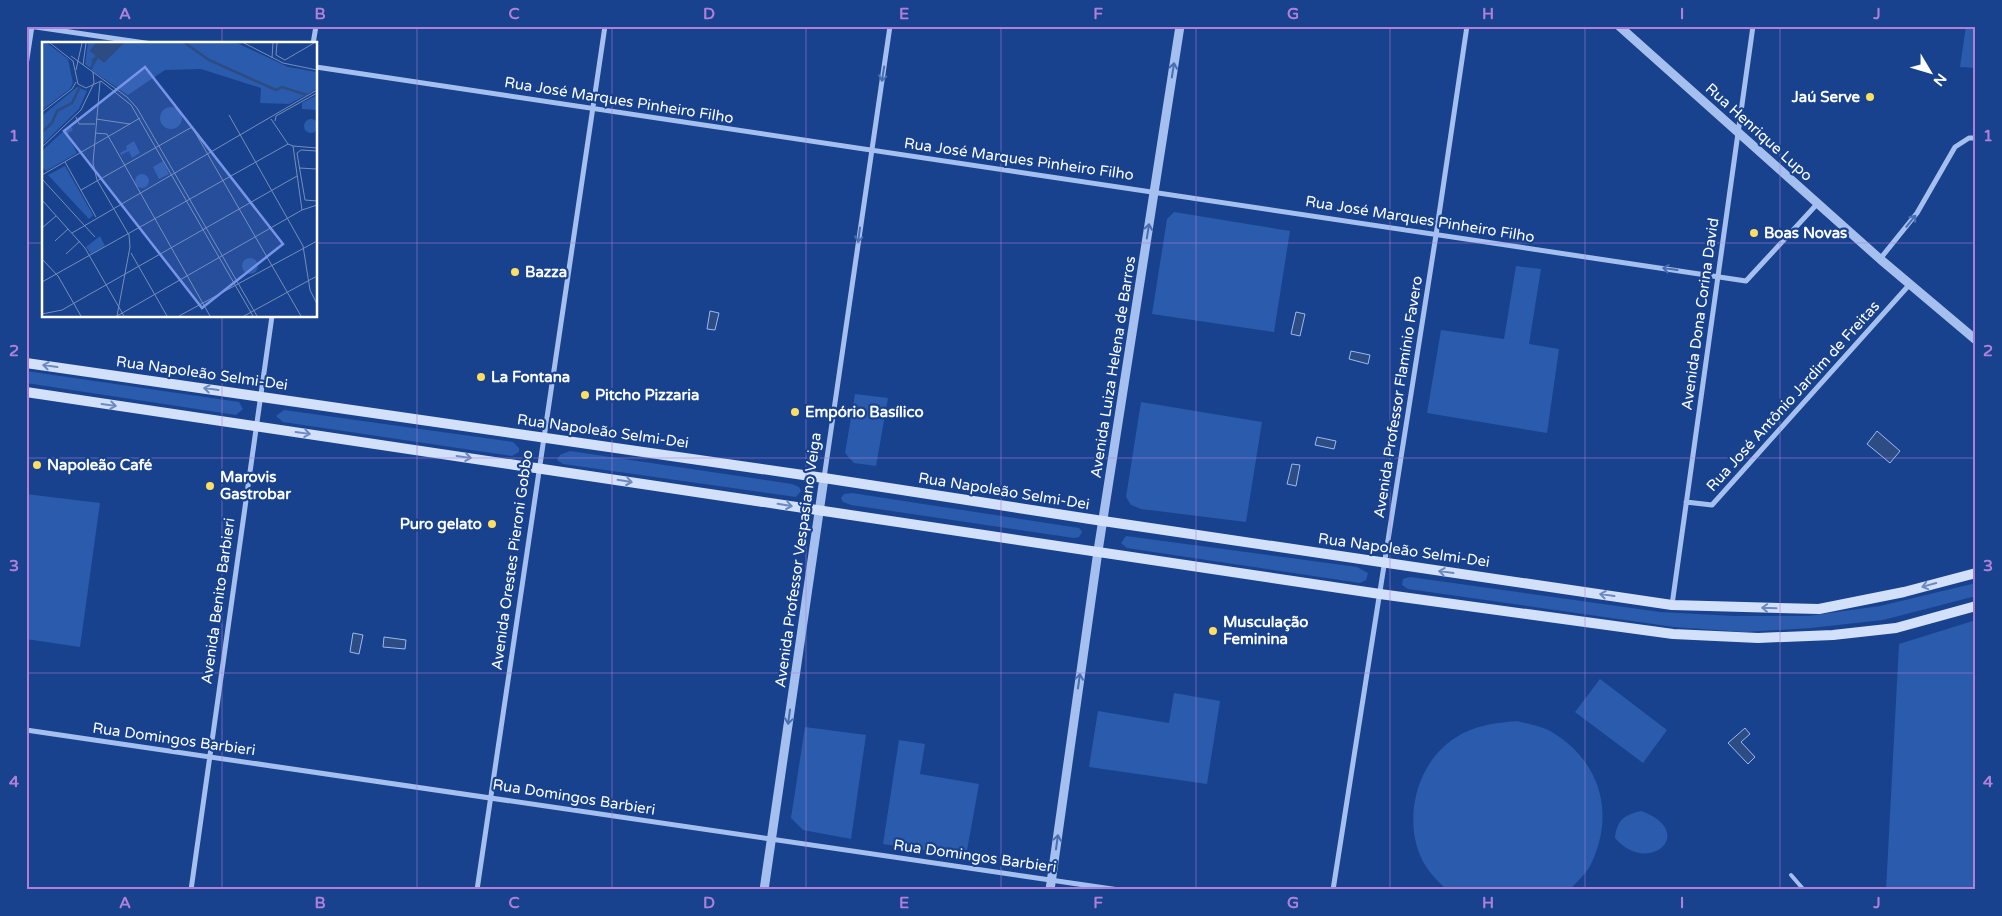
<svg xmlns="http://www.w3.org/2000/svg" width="2002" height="916" viewBox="0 0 2002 916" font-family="'Varela Round',sans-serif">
  <rect width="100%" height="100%" fill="#18428e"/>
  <!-- green -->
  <path fill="#2b5bac" d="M1966,26h10v42l-16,-1z
    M1174,212l116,19 -16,101 -122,-18 15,-95z
    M1516,266l25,3 -12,75 30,5 -12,84 -120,-20 14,-83 63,9z
    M26,371l213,31 4,7 -7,6 -210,-32z
    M855,394l33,4 -12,68 -22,-3 -9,-10z
    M1141,402l121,20 -16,100 -105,-13 -10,-4 -5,-8z
    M284,410l229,32 6,6v4l-7,4 -229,-34 -7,-6z
    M570,451l222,33 7,3 2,4 -5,6 -233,-33 -6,-4 3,-5z
    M852,493l227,35 3,4 -3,5 -5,1 -223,-33 -8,-3 -2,-4 3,-4z
    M26,494l74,9 -20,144 -54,-8z
    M1126,536l231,31 11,6 -2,7 -6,3 -233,-35 -6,-5z
    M1410,577l250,35 74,4h74l72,-10 96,-23v13l-93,24 -72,8 -67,4 -70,-5 -266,-38 -6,-4 1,-6z
    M1976,620v270h-90l13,-246z
    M1600,679l67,51 -24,33 -68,-51z
    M1174,693l46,8 -13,83 -118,-17 9,-56 71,12z
    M1517,721c10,3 24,5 33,10 51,29 66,84 40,135 -5,9 -14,16 -20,24h-123c-12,-11 -24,-24 -29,-40 -13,-39 1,-89 37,-112 19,-13 40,-15 62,-17z
    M805,727l61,8 -15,104 -48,-9 -12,-12z
    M899,740l26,4 -5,30 59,10 -13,72 -83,-12z
    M1641,811c58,21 7,66 -26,27 2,-18 9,-23 26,-27z"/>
  <!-- water -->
  <path fill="#2d4c84" stroke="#97baf1" d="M710,311l9,2 -4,17 -8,-1z
    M1296,312l9,2 -5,22 -9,-2z
    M1351,351l19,4 -2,9 -19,-5z
    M1877,431l23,20 -10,12 -23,-19z
    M1317,437l19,4 -2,8 -19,-4z
    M1292,464l8,1 -4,21 -9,-2z
    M353,633l10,2 -4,19 -9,-2z
    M384,637l22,3 -1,9 -22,-2z
    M1745,728l5,6 -9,8 14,15 -7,7 -20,-21z"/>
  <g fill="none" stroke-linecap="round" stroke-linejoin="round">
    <!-- service -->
    <path stroke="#a5c0ef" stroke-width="4" d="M1791,875l13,15"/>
    <!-- minor -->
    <path stroke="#a5c0ef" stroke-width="5" d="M29,26l123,18
      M313,44l3,-18
      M26,65l6,-39
      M316,67l1430,214 72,-78
      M1880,259l37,-46 38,-66 14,-9h7
      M824,478l66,-452
      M1686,502l26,3 198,-221
      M1672,605l81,-579
      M26,730l1093,160
      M191,890l81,-574
      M477,890l128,-864
      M1333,890l103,-655 31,-209"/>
    <!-- tertiary -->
    <path stroke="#a5c0ef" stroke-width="9" d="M1619,26l261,233 96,81
      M764,890l60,-412
      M1050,890l48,-339 82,-525"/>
    <!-- secondary -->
    <path stroke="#d2e0fa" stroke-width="10" d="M26,363l798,115 279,43 569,84 147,4 85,-17 72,-19
      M26,392l1354,202 293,40 85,4 75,-3 63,-7 80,-22"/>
  </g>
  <!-- one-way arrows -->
  <defs><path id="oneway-shaft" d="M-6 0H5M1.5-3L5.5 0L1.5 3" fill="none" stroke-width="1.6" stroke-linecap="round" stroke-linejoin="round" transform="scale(1.25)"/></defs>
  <g stroke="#496eb0">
    <use href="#oneway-shaft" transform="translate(1173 70) rotate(-81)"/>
    <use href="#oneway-shaft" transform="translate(883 74) rotate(99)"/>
    <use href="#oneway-shaft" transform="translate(1911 221) rotate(-51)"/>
    <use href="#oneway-shaft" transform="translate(1148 231) rotate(-81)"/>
    <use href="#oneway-shaft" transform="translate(859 235) rotate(98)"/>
    <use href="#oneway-shaft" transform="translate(1670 269) rotate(-172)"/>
    <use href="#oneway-shaft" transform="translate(1079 681) rotate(-82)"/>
    <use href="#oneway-shaft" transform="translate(789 717) rotate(98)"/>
    <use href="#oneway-shaft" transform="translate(1057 842) rotate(-82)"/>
  </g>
  <g stroke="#6c89bf">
    <use href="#oneway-shaft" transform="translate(50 366) rotate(-172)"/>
    <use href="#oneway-shaft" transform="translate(211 389) rotate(-172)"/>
    <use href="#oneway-shaft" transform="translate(109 405) rotate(8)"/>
    <use href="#oneway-shaft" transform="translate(303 433) rotate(8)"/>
    <use href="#oneway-shaft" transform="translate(464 457) rotate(8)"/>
    <use href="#oneway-shaft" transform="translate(625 481) rotate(9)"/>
    <use href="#oneway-shaft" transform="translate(785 505) rotate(9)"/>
    <use href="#oneway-shaft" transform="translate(1446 572) rotate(-172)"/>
    <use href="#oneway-shaft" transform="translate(1929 585) rotate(165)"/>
    <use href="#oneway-shaft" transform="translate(1607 595) rotate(-172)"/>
    <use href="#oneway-shaft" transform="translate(1769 608) rotate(-178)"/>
  </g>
  <!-- grid -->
  <path fill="none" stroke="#b080d9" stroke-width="1" stroke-opacity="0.55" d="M222,26v18M417,26v864M612,26v864M806,26v864M1001,26v864M1196,26v864M1390,26v864M1585,26v864M1780,26v864M26,243h18M316,243h1660M222,316v574M26,458h1950M26,673h1950"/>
  <!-- markers -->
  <g fill="#ffde62" stroke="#18428e" stroke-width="2">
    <circle cx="1870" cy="97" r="5"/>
    <circle cx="1754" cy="233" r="5"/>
    <circle cx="515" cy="272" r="5"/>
    <circle cx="481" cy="377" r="5"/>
    <circle cx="585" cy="395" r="5"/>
    <circle cx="795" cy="412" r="5"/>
    <circle cx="37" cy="465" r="5"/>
    <circle cx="210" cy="486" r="5"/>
    <circle cx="492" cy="524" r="5"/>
    <circle cx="1213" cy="631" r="5"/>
  </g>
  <g text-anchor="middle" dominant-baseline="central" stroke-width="4.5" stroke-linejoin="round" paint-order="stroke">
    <!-- poi labels -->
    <g font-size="15" font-weight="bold" fill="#fff" stroke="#18428e" text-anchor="start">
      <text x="1860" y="97" text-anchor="end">Jaú Serve</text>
      <text x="1764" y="233">Boas Novas</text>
      <text x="525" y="272">Bazza</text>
      <text x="491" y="377">La Fontana</text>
      <text x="595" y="395">Pitcho Pizzaria</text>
      <text x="805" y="412">Empório Basílico</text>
      <text x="47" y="465">Napoleão Café</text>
      <text x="220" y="477">Marovis<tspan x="220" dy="17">Gastrobar</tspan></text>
      <text x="482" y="524" text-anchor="end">Puro gelato</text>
      <text x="1223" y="622">Musculação<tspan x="1223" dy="17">Feminina</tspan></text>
    </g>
    <!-- street labels -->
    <g font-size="15" fill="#fff" stroke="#18428e">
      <text transform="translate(619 100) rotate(9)">Rua José Marques Pinheiro Filho</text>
      <text transform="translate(1759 132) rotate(42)">Rua Henrique Lupo</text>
      <text transform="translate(1019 159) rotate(8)">Rua José Marques Pinheiro Filho</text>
      <text transform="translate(1420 219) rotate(9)">Rua José Marques Pinheiro Filho</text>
      <text transform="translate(1700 314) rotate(-82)">Avenida Dona Corina David</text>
      <text transform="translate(1113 367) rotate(-81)">Avenida Luiza Helena de Barros</text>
      <text transform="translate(202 373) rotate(8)">Rua Napoleão Selmi-Dei</text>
      <text transform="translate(1793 396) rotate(-48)">Rua José Antônio Jardim de Freitas</text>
      <text transform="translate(1398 397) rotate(-81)">Avenida Professor Flamínio Favero</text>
      <text transform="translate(603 431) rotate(8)">Rua Napoleão Selmi-Dei</text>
      <text transform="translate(1004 491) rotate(9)">Rua Napoleão Selmi-Dei</text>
      <text transform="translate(1404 550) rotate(8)">Rua Napoleão Selmi-Dei</text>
      <text transform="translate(512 560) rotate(-82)">Avenida Orestes Pieroni Gobbo</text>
      <text transform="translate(798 560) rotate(-82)">Avenida Professor Vespasiano Veiga</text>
      <text transform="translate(218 601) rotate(-82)">Avenida Benito Barbieri</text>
      <text transform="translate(174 739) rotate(8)">Rua Domingos Barbieri</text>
      <text transform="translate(574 797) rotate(9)">Rua Domingos Barbieri</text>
      <text transform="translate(975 856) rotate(8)">Rua Domingos Barbieri</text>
    </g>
  </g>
  <!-- overview -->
  <g transform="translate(42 42)">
    <rect width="275" height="275" fill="#18428e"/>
    <path d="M0,1h5l21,16 5,24 -3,6 -28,21zM46,1h8l-6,8 7,5 -7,12 -5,-4zM82,1h113l51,24 29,5v17l-28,15 -29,-1 1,-15 -60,-19 -36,1 -37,25 -37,-25 7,-13 6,5zM35,45l10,4 -8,18 -37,36v-29zM275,53v15l-15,-1v-6zM118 76a11 11 0 1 1 22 0a11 11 0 1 1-22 0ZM262 84a7 7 0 1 1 14 0a7 7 0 1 1-14 0ZM28,83l3,5 -6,4 10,19 -31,18 -4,-4v-16zM92,99l6,12 -8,5 -3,-7 -8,4 -1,-2 7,-4 -1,-3zM121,119l6,13 -10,5 -6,-12zM23,124l28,49 -4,4 -41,-44zM93 139a7 7 0 1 1 14 0a7 7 0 1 1-14 0ZM58,194l5,10 -14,8 -5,-7zM200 224a8 8 0 1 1 16 0a8 8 0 1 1-16 0Z" fill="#2b5bac"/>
    <path d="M54,1h28l-20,20 -6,-5 -7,12 1,-11 4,-3 -6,-5z" fill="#2d4c84"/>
    <path fill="none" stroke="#2d4c84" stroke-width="2.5" d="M143,1l24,17 67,30 6,-3 25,8M0,90l10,-9 5,-12 15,-8 8,-16"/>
    <path fill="none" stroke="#748ebb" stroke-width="1" d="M8,1l23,18 5,23 8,4 15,-7 30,24 122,211M202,1l39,20 34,7M235,1l-1,12 9,5 29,-17M29,14l56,41 10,11 120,208M230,16l1,-15M41,23l3,-22M34,28l6,-27M58,40l-7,81 4,17 32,55 1,12 -13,69M0,70l30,-23 4,-7M187,73l74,131 7,44 7,14M34,75l3,7h16M54,77l34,5M229,77l17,25 5,2 9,64M233,79l1,-5 41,-23M53,91l12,1 103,182M251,104l24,2M0,105l39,-37 13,-27 -1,-11M275,109l-16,-1 -4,3 8,47 12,1M23,120l31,55M257,126l18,1M0,133l98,-57M0,137l53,58M39,148l111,-63 109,189M0,158l43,48 39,68M0,186l14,-12M30,191l245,-143M13,199l13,-12M89,211l36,63M24,212l14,-13M0,217l16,17 23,40M0,240l246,-138M0,272l20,-4 235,-134M75,274l185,-106 15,-5M137,274l138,-75M202,274l73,-40"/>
    <path fill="#7795e8" fill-opacity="0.15" stroke="#7795e8" stroke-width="2.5" d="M103,25l138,177 -81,64 -138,-177z"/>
    <rect width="275" height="275" fill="none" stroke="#fff" stroke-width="2.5"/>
  </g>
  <!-- border -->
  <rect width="2002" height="916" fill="none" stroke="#18428e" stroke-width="55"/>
  <!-- north arrow -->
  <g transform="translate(1930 72) rotate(128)" stroke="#18428e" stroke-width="4" paint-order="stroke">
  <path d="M0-4L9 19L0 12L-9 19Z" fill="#ffffff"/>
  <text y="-8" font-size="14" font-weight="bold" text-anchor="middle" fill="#ffffff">N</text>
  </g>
  <rect x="28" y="28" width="1946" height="860" fill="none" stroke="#b080d9" stroke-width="2"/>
  <g font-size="16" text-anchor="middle" font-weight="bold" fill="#b080d9">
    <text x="125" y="19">A</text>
    <text x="320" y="19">B</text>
    <text x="514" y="19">C</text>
    <text x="709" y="19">D</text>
    <text x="904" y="19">E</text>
    <text x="1098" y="19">F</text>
    <text x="1293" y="19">G</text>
    <text x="1488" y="19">H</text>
    <text x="1682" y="19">I</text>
    <text x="1877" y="19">J</text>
    <text x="14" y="141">1</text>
    <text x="1988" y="141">1</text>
    <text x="14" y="356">2</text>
    <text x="1988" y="356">2</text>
    <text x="14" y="571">3</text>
    <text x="1988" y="571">3</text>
    <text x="14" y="787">4</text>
    <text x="1988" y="787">4</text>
    <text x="125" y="908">A</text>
    <text x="320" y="908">B</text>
    <text x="514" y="908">C</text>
    <text x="709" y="908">D</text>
    <text x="904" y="908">E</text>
    <text x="1098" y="908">F</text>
    <text x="1293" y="908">G</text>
    <text x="1488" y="908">H</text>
    <text x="1682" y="908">I</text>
    <text x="1877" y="908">J</text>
  </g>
</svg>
